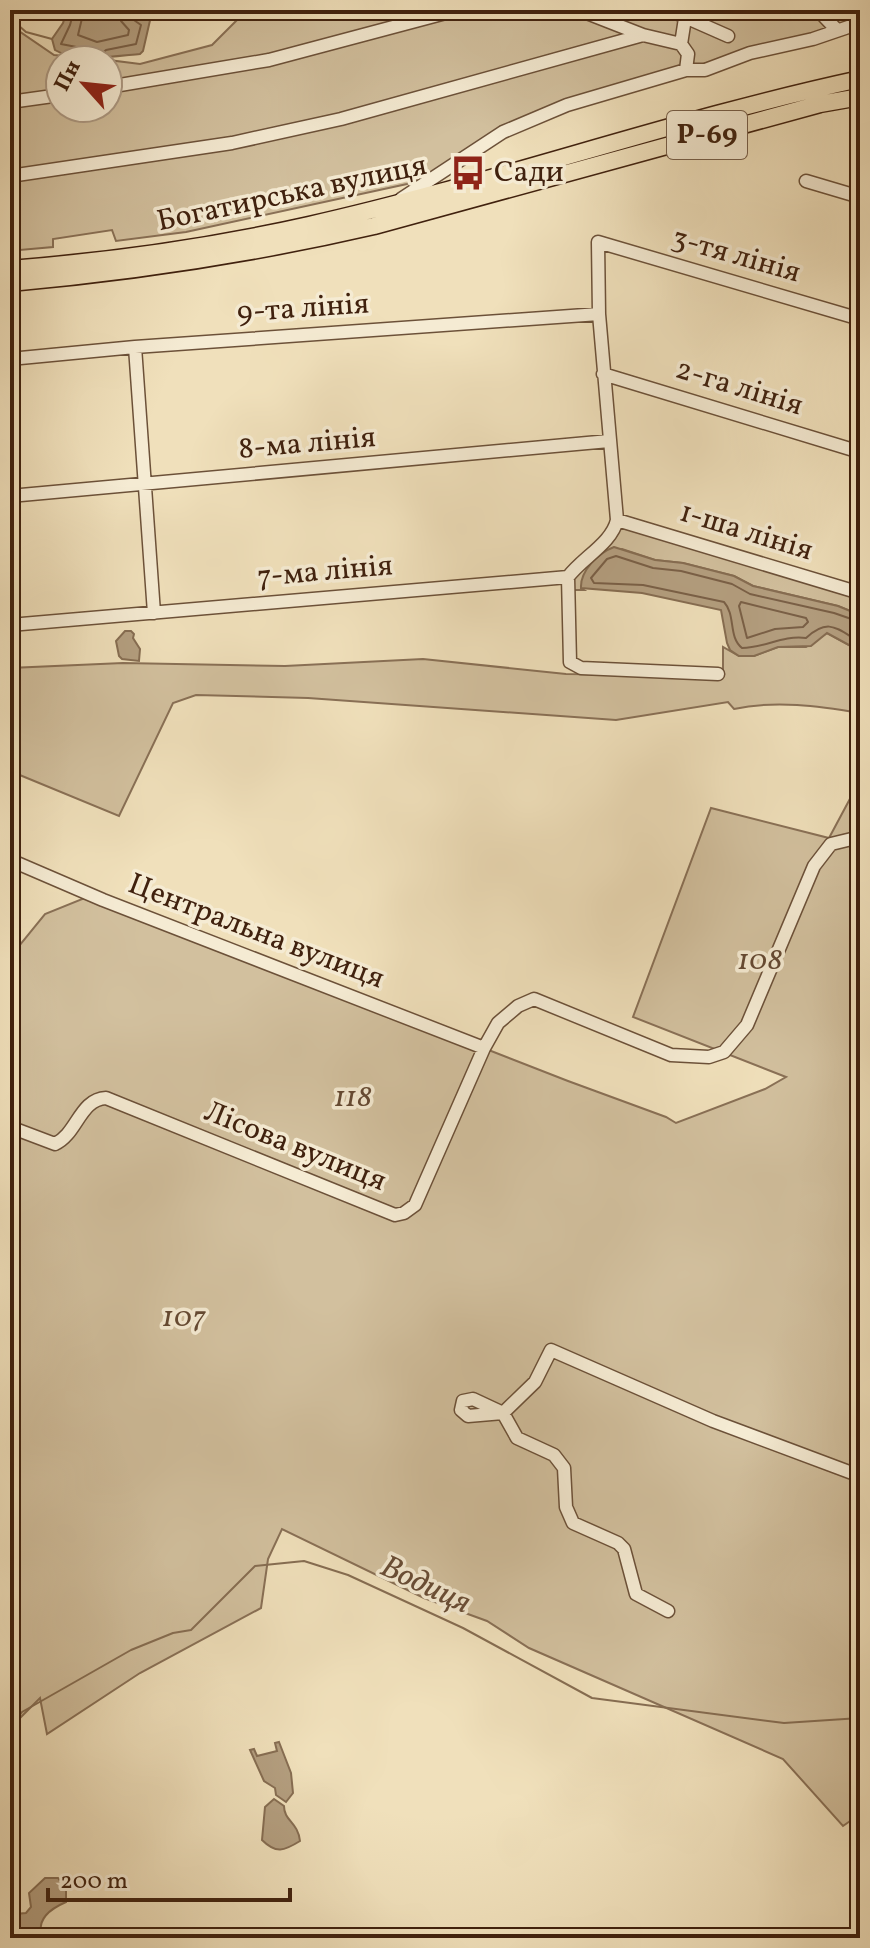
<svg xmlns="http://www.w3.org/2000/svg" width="870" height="1948" viewBox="0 0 870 1948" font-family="Vollkorn,serif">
  <rect width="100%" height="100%" fill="#f0e0bb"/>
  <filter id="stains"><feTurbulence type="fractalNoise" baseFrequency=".0025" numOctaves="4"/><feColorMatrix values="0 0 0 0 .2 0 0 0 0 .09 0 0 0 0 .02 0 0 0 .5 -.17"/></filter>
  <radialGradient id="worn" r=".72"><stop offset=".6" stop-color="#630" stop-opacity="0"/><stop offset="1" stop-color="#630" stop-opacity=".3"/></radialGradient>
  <!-- green -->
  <path fill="#d2c09e" stroke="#897056" stroke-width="2" d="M247,10h613v11l-304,83 -123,70 -26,10 -221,48 -70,9 -4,-11 -59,9v8l-33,3 -1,-5 -9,1v-221l44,30 50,5h-44v48h48v-48l32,4 72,-19z
    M629,526l231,70v19l-22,-9 -85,-20 -19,-10 -51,-13 -28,-3 -33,-11 -20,4 -15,16 -6,19 3,2h-13c2,-27 32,-45 51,-62z
    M827,633l33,18v62c-41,-7 -85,-13 -126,-4l-6,-7 -112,18 -308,-22 -112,-3 -23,8 -54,113 -109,-45v-103l113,-5 162,3 138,-7 143,15 157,2v-29l16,9h15l24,-9h28z
    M860,780v1034l-17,12 -60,-67 -254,-111 -42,-27 -63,-23 -142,-69 -14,30 -7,49 -121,65 -93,61 -7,-36 -30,30v-771l35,-43 47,-19 476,186 98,36 10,6 89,-34 21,-12 -153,-60 78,-209 118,30z"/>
  <!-- water -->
  <path fill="#b49f80" stroke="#866d52" stroke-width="2" d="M67,10h48l36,6 -8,35 -3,3c-23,2 -65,9 -85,-4l-3,-11 11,-16z
    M614,547l41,13 28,3 51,13 19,10 85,20 22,9v36l-33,-18 -16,13 -33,1 -24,9h-15l-9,-6 -3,-7 -6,-33 -79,-17 -61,-5c-1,-17 17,-35 33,-41z
    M125,631h6l3,3 -1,4 7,11 -1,12 -17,-2 -3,-3 -3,-15z
    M279,1742l12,31 2,20 -7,9 -10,-7 -1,-7 -11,-7 -14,-31 4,-1 3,7 20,-5 -2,-8z
    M274,1799l10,7c0,15 14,16 16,35 -16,10 -24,13 -38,-1l3,-33z
    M45,1878h13l8,11v13c-16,7 -30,17 -24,36h-32v-19l5,-5 11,-1 5,-6 -2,-14z"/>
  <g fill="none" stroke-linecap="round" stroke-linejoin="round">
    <!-- shore -->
    <path stroke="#7a6047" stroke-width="2" d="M74,10l-4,15 -9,19 26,5 10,9 9,-8 30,-6 5,-19 -10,-7 -2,-8
      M84,10l-6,25 19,7 31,-7 1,-5 -8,-9 -2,-11
      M741,602l65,16 2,4 -5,5 -28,2 -28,9 -8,-32z
      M860,622l-26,-9 -84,-19 -18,-10 -51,-13 -28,-3 -37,-12 -9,3 -16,19 3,5 49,2 81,17c12,13 4,35 18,46 23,0 40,-13 64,-10 23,-21 31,-9 54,4"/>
    <!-- stream -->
    <path stroke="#866d52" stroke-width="2" d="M10,18l16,14 26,7
      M10,1728l12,-16 109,-62 42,-17 18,-3 64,-64 49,-5 44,14 115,53 129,70 192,25 76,-5"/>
    <!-- minor casing -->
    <g stroke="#6c5139" stroke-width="15">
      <path id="minor" d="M579,10l64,25 38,9
        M669,10l59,26
        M818,10l18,19
        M686,12l-5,32 7,10 -2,16
        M108,87l161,-27 188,-50
        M10,102l50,-7
        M10,176l222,-33 109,-24 302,-84
        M806,181l54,16
        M401,199l102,-67 64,-27 119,-35h19l45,-17 63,-14 47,-16
        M135,347l19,266
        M10,359l125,-12 464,-33
        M603,374l257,78
        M10,496l599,-55
        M617,520l243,73
        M568,577l2,85 11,6 137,6
        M10,625l558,-48c14,-19 44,-34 49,-57l-18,-206 -1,-72 262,77
        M10,860l93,40 381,148
        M10,1127l45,17c22,-10 25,-45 51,-46l289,117 9,-2 11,-8 69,-157 14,-25 20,-17 16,-7 137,56 38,2 15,-5 23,-27 67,-159 17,-22 29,-7
        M668,1611l-32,-17 -12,-45 -6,-6 -45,-20 -7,-16 -2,-39 -10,-13 -37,-17 -14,-25 -35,3 -7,-6 2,-9 10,-2 30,14 32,-31 16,-32 162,71 147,55"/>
    </g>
    <!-- major casing -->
    <g stroke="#40210e" stroke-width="19">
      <path id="major" d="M10,269c101,-8 201,-22 299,-44 186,-42 365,-106 551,-146
        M10,283c123,-11 243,-29 364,-57l446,-122 40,-7"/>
    </g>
    <!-- minor -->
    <use href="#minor" stroke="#f5ebd3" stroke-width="12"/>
    <!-- major -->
    <use href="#major" stroke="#f0e0bb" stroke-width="16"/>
  </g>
  <!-- icons -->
  <defs>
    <g id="bus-bare" transform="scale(2.76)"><path d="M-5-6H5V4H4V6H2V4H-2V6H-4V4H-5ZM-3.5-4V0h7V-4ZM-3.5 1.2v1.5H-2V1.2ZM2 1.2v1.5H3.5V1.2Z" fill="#8f2418" stroke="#f5ebd3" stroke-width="2.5" paint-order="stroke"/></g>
  </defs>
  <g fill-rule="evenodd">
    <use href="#bus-bare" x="468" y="173"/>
  </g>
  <g text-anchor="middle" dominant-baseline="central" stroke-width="7" stroke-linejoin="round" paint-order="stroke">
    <!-- shield labels -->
    <rect fill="#f5ebd3" stroke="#765e49" stroke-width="2" x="667" y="111" width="80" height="48" rx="6"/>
    <g font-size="28" font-weight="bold" fill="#40210e">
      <text x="707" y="135">Р-69</text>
    </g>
    <!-- poi labels -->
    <g font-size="30" fill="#40210e" stroke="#f5ebd3" text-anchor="start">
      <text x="494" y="173">Сади</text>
    </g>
    <!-- street labels -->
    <g font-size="30" fill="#40210e" stroke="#f5ebd3">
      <text transform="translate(292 194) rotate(-12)">Богатирська вулиця</text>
      <text transform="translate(736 256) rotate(16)">3-тя лінія</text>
      <text transform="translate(303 309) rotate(-4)">9-та лінія</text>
      <text transform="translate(739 388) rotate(17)">2-га лінія</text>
      <text transform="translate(307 444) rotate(-5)">8-ма лінія</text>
      <text transform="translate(746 532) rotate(17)">1-ша лінія</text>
      <text transform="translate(325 572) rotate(-5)">7-ма лінія</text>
      <text transform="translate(256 932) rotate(21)">Центральна вулиця</text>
      <text transform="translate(295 1147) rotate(22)">Лісова вулиця</text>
    </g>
    <!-- park labels -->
    <g font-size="30" font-style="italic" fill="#644932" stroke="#f5ebd3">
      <text x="760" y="961">108</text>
      <text x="353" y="1098">118</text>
      <text x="184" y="1318">107</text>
    </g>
    <!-- water labels -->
    <g font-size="32" font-style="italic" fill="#694d36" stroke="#f5ebd3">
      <text transform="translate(425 1586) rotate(25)">Водиця</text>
    </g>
  </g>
  <!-- margin -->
  <rect width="870" height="1948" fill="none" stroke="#f0e0bb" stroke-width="40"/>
  <rect x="12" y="12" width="846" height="1924" fill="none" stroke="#40210e" stroke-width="4"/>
  <rect x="20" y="20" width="830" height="1908" fill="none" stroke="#40210e" stroke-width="2"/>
  <!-- north arrow -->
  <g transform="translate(84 84) rotate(297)"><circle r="38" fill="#f5ebd3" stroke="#ad9a84" stroke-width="2"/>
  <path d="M0-6L14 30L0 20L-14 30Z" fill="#8f2418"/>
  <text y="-12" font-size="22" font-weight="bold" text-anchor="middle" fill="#40210e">Пн</text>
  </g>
  <!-- scale -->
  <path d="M48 1888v12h242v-12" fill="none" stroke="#40210e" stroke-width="4"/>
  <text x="60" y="1888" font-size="24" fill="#40210e" stroke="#f5ebd3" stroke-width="6" paint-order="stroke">200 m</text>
  <rect width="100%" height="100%" filter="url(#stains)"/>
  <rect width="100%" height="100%" fill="url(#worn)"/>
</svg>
